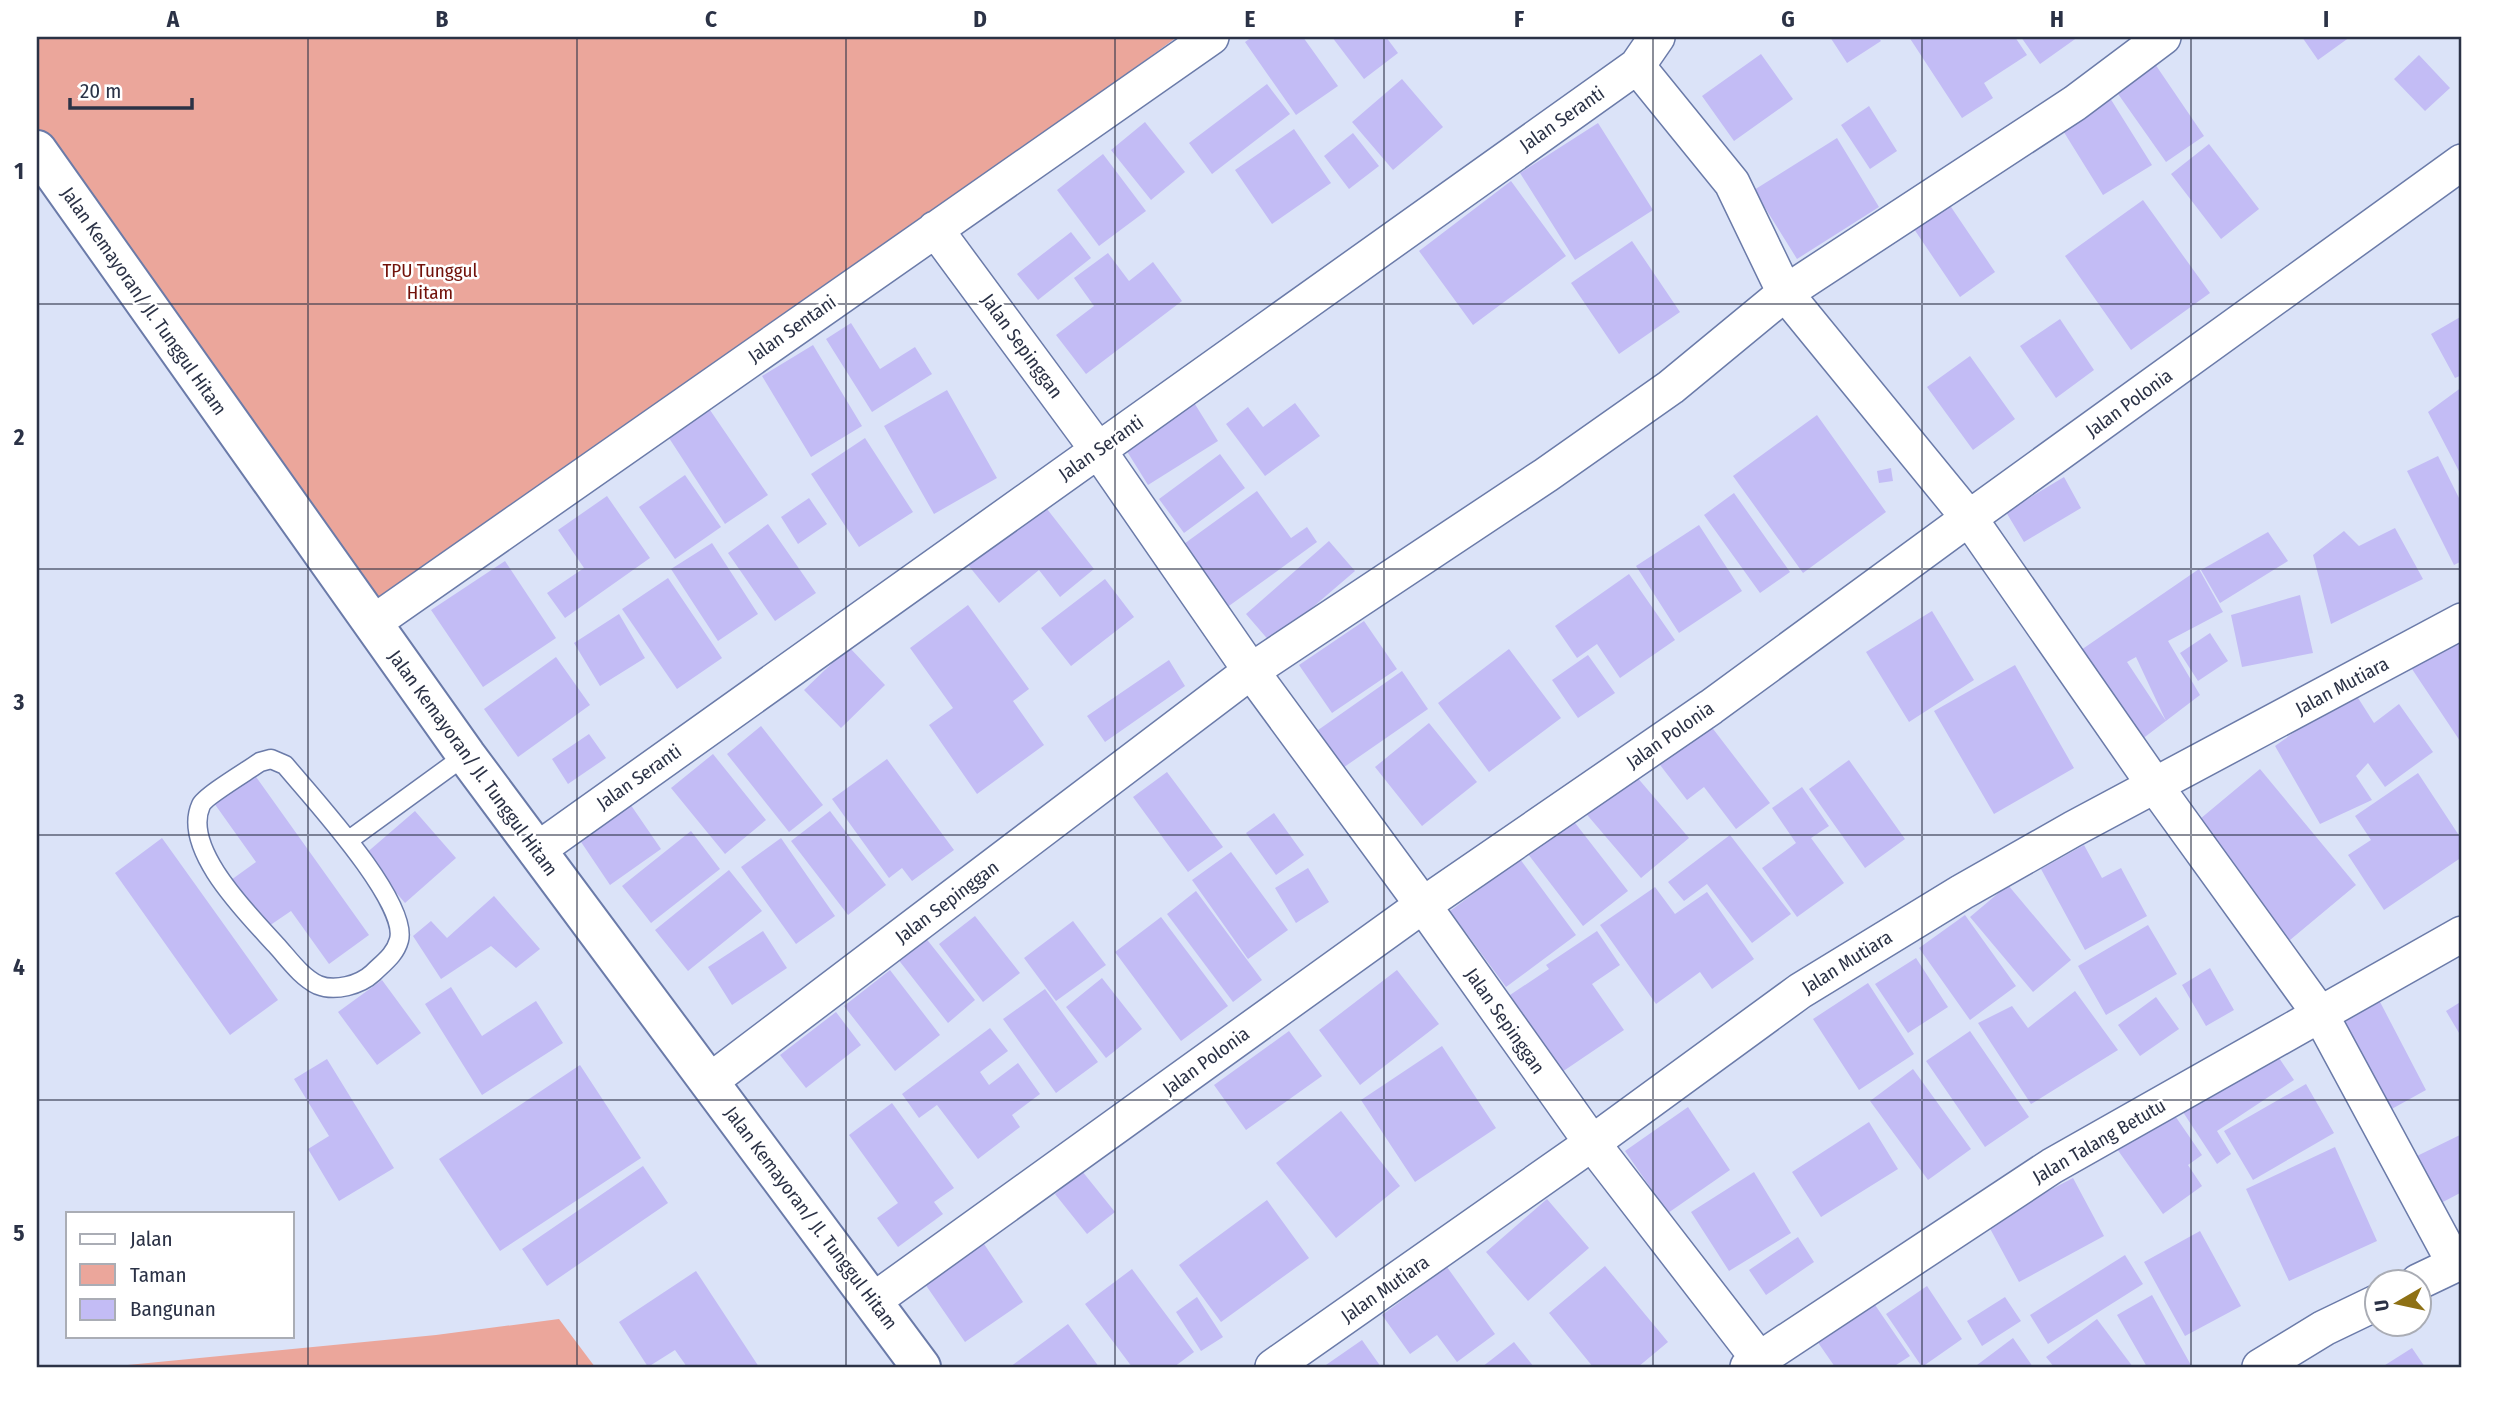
<svg xmlns="http://www.w3.org/2000/svg" width="2499" height="1404" viewBox="0 0 2499 1404" font-family="'Fira Sans Condensed',sans-serif">
  <rect width="100%" height="100%" fill="#dbe3f8"/>
  <!-- green -->
  <path fill="#eba69b" d="M37,37h1140l-800,584 -340,-465z
    M559,1319l36,48h-488l329,-32z"/>
  <!-- building -->
  <path fill="#c3bcf5" fill-rule="evenodd" d="M1252,37h51l35,49 -42,29 -51,-73z
    M1332,37h54l12,16 -34,26z
    M1830,37h48l3,4 -34,22z
    M1909,37h106l12,18 -43,28 9,15 -31,20z
    M2021,37h57l-38,27z
    M2302,37h48l-32,23z
    M1761,54l32,45 -59,42 -32,-45z
    M2419,55l31,33 -25,23 -31,-32z
    M2155,64l49,72 -38,26 -50,-71z
    M1402,79l41,48 -50,43 -41,-48z
    M1267,84l23,30 -78,60 -23,-31z
    M2110,98l42,67 -49,30 -41,-66z
    M1869,106l28,45 -27,18 -29,-44z
    M1145,122l40,50 -34,28 -40,-50z
    M1598,123l55,87 -78,50 -55,-87z
    M1294,129l37,54 -59,41 -37,-54z
    M1353,133l26,33 -30,23 -25,-33z
    M1837,138l42,69 -82,52 -43,-69z
    M2209,144l50,65 -38,30 -50,-65z
    M1103,154l43,57 -47,35 -42,-56z
    M1511,181l55,75 -93,69 -54,-74z
    M2143,200l67,93 -79,57 -66,-94z
    M1949,204l46,68 -35,25 -46,-68z
    M1071,232l20,26 -53,42 -21,-26z
    M1632,241l48,71 -61,42 -48,-71z
    M1108,253l21,28 24,-19 29,39 -96,73 -30,-39 38,-29 -20,-28z
    M2462,316v59l-7,3 -24,-44z
    M2060,319l34,51 -38,28 -36,-52z
    M851,323l29,46 35,-22 17,27 -60,38 -46,-73z
    M813,345l49,81 -51,31 -49,-81z
    M1970,356l45,63 -42,31 -46,-63z
    M2462,387v90l-34,-65z
    M947,390l50,88 -63,36 -50,-88z
    M1193,401l25,40 -70,44 -25,-40z
    M1295,403l25,33 -55,40 -39,-52 22,-17 15,20z
    M710,410l58,85 -43,29 -56,-86z
    M1817,415l69,97 -83,61 -70,-97z
    M865,438l48,74 -54,35 -48,-73z
    M1220,454l25,34 -61,45 -25,-34z
    M2438,456l24,48v57l-8,4 -47,-94z
    M1891,468l2,13 -14,2 -2,-12z
    M685,475l36,52 -46,32 -36,-52z
    M2064,477l17,31 -57,34 -18,-30z
    M1257,491l34,47 16,-11 10,15 -95,69 -45,-62z
    M1734,493l56,79 -30,21 -56,-78z
    M607,496l43,62 -85,60 -18,-25 37,-25 -26,-38z
    M809,498l18,26 -29,20 -17,-27z
    M1040,500l54,69 -34,28 -21,-27 -40,33 -35,-43z
    M768,524l48,69 -41,28 -47,-68z
    M1699,525l43,66 -63,42 -43,-67z
    M2395,528l28,51 -92,45 -18,-69 31,-24 15,15z
    M2268,532l20,29 -68,42 -19,-33z
    M1329,541l26,30 -84,72 -25,-29z
    M712,543l46,71 -40,27 -47,-72z
    M505,561l51,77 -73,49 -52,-77z
    M2199,569l24,43 -55,29 32,54 -67,51 -52,-96zM2136,657l30,64 -39,-59z
    M1629,574l46,66 -55,38 -23,-34 -20,14 -22,-32z
    M668,578l54,80 -45,31 -55,-80z
    M1105,579l29,38 -63,49 -30,-38z
    M2300,595l13,58 -71,14 -11,-52z
    M968,605l61,84 -16,12 31,44 -67,49 -48,-69 24,-17 -43,-60z
    M1932,611l42,69 -65,42 -43,-70z
    M619,614l26,44 -45,28 -26,-43z
    M1364,621l33,48 -65,44 -33,-48z
    M2210,633l18,28 -30,20 -18,-28z
    M2462,636v108l-54,-81z
    M849,647l36,38 -44,43 -37,-38z
    M1509,649l52,69 -72,54 -51,-69z
    M1588,655l27,38 -37,25 -26,-38z
    M556,657l34,48 -72,52 -34,-48z
    M1169,660l16,26 -80,56 -18,-26z
    M2015,665l59,103 -80,46 -60,-103z
    M1402,671l26,38 -91,63 -26,-37z
    M2353,690l21,33 25,-19 34,48 -48,35 -17,-24 -12,13 16,24 -52,24 -45,-78z
    M1707,721l63,82 -34,26 -32,-42 -17,13 -30,-39z
    M1429,723l48,59 -55,44 -47,-59z
    M761,726l62,79 -34,27 -62,-78z
    M589,734l17,24 -38,26 -16,-25z
    M713,754l53,66 -41,34 -54,-66z
    M887,759l67,91 -42,31 -10,-13 -13,10 -57,-79z
    M1849,760l56,79 -40,29 -56,-79z
    M1630,769l59,69 -48,40 -58,-68z
    M2260,769l96,116 -66,55 -96,-116z
    M1167,772l56,75 -35,25 -55,-75z
    M2418,773l44,67v17l-78,53 -36,-55 23,-15 -16,-24z
    M254,774l115,161 -40,29 -38,-53 -25,17 -35,-48 25,-18 -42,-59z
    M1802,787l27,39 -18,12 33,45 -47,34 -35,-49 34,-25 -24,-35z
    M626,798l35,51 -51,36 -35,-52z
    M415,811l41,47 -51,45 -41,-48z
    M830,811l56,74 -38,30 -57,-74z
    M1274,813l30,42 -28,20 -30,-42z
    M1572,819l56,72 -45,35 -55,-72z
    M691,831l29,38 -69,54 -29,-37z
    M1730,835l61,79 -39,29 -45,-59 -23,17 -16,-19z
    M162,838l116,162 -48,35 -115,-162z
    M781,838l54,78 -39,28 -55,-77z
    M2084,845l18,33 19,-10 26,48 -62,34 -44,-81z
    M1231,852l57,78 -40,29 -56,-79z
    M1520,859l56,76 -70,52 -56,-76z
    M1308,868l21,34 -33,21 -21,-35z
    M729,870l33,41 -74,60 -33,-41z
    M2008,885l63,75 -38,32 -63,-75z
    M1655,887l20,27 32,-22 47,67 -42,30 -12,-17 -44,32 -56,-79z
    M1196,891l66,89 -29,22 -66,-88z
    M494,896l46,53 -24,19 -25,-22 -50,33 -28,-43 18,-15 16,17z
    M1965,915l51,71 -46,34 -51,-72z
    M975,916l45,57 -37,29 -44,-58z
    M1161,917l67,89 -47,35 -66,-89z
    M1073,921l33,44 -50,36 -32,-43z
    M2148,925l29,49 -71,41 -28,-49z
    M917,927l58,73 -27,23 -58,-74z
    M763,931l24,37 -55,37 -24,-38z
    M1597,931l23,34 -28,19 32,46 -62,42 -52,-77 39,-26 -3,-4z
    M1916,958l32,49 -40,26 -33,-49z
    M2210,968l24,42 -28,16 -24,-41z
    M890,970l50,65 -45,36 -51,-65z
    M1397,970l42,54 -79,61 -41,-55z
    M1102,978l40,51 -36,29 -40,-51z
    M382,980l39,53 -44,32 -39,-53z
    M1868,983l46,71 -55,36 -46,-71z
    M451,987l31,49 54,-35 27,42 -81,52 -57,-91z
    M1045,989l53,73 -42,31 -53,-74z
    M2075,991l43,59 -87,54 -53,-81 34,-17 16,22z
    M2156,997l23,32 -39,27 -22,-31z
    M2379,1000l47,90 -47,26 -47,-90z
    M2462,1001v37l-16,-27z
    M836,1012l25,33 -55,43 -26,-33z
    M990,1028l18,23 -28,21 9,13 29,-22 22,31 -28,21 8,12 -42,32 -41,-54 -18,13 -17,-24z
    M1289,1031l33,45 -76,54 -32,-45z
    M1970,1031l59,86 -44,30 -59,-86z
    M1442,1046l54,82 -81,54 -54,-82z
    M2273,1049l21,31 -77,51 14,23 -14,10 -36,-55z
    M327,1059l67,109 -55,33 -31,-52 21,-13 -35,-57z
    M580,1065l61,93 -141,93 -61,-92z
    M1913,1069l58,80 -43,31 -58,-79z
    M2306,1084l28,49 -81,47 -29,-49z
    M892,1103l62,85 -20,14 9,12 -45,33 -21,-29 21,-15 -49,-68z
    M1688,1107l42,63 -62,43 -43,-62z
    M2171,1110l31,45 -14,10 14,21 -39,28 -46,-65z
    M1341,1111l59,75 -64,52 -60,-75z
    M1869,1122l29,47 -77,48 -29,-45z
    M2462,1134v58l-21,11 -24,-47z
    M2335,1147l42,94 -88,40 -43,-92z
    M643,1166l25,37 -121,83 -25,-37z
    M1082,1171l33,41 -28,22 -32,-40z
    M1754,1172l37,61 -62,38 -38,-59z
    M2073,1178l31,58 -85,46 -32,-59z
    M1547,1199l42,49 -61,53 -42,-49z
    M1267,1200l42,58 -88,64 -42,-57z
    M2200,1231l41,75 -56,30 -41,-74z
    M1798,1237l16,25 -48,33 -17,-25z
    M982,1241l41,61 -58,40 -42,-61z
    M2125,1255l18,29 -95,60 -18,-29z
    M1605,1266l63,76 -30,25h-45l-44,-54z
    M1447,1267l48,67 -38,28 -20,-27 -27,19 -28,-39z
    M1132,1269l62,83 -20,15h-42l-47,-63z
    M696,1271l63,96h-72l-12,-17 -27,17 -29,-45z
    M1927,1286l35,53 -40,28 -36,-53z
    M2152,1295l40,72h-45l-30,-52z
    M1197,1297l26,40 -22,14 -25,-39z
    M2005,1297l16,24 -39,25 -15,-25z
    M1873,1302l37,54 -17,11h-58l-18,-26z
    M2097,1319l36,48h-79l-8,-10z
    M1068,1324l31,43h-89z
    M2013,1338l20,29h-55l-1,-2z
    M1362,1340l19,27h-58z
    M1514,1342l20,25h-52z
    M2412,1348l13,19h-43z"/>
  <g fill="none" stroke-linecap="round" stroke-linejoin="round">
    <!-- service casing -->
    <g stroke="#6b7ba9" stroke-width="21">
      <path id="service" d="M271,759l14,6c25,30 124,137 114,175 -4,15 -16,23 -26,33 -13,12 -38,19 -55,12 -17,-8 -30,-27 -42,-40 -27,-30 -95,-96 -75,-140 4,-9 48,-35 59,-43z
        M349,840l117,-85"/>
    </g>
    <!-- minor casing -->
    <g stroke="#6b7ba9" stroke-width="38">
      <path id="minor" d="M1637,66l95,117 53,110 184,225 187,269 164,227 135,250
        M935,229l163,221 153,221 172,234 169,238 173,224
        M373,623l838,-586
        M536,851l1101,-785 20,-29
        M709,1082l542,-411 295,-196 125,-88 114,-94 290,-190 88,-66
        M2418,1282l44,-21
        M873,1301l550,-396 288,-198 258,-189 493,-356
        M1273,1367l319,-224 208,-152 162,-99 111,-63 389,-208
        M1748,1367l304,-201 410,-232
        M2260,1367l64,-39 52,-25"/>
    </g>
    <!-- tertiary casing -->
    <g stroke="#6b7ba9" stroke-width="42">
      <path id="tertiary" d="M37,150l429,605 455,612"/>
    </g>
    <!-- service -->
    <use href="#service" stroke="#fff" stroke-width="18"/>
    <!-- minor -->
    <use href="#minor" stroke="#fff" stroke-width="35"/>
    <!-- tertiary -->
    <use href="#tertiary" stroke="#fff" stroke-width="38"/>
  </g>
  <!-- grid -->
  <path fill="none" stroke="#2b3246" stroke-width="2" stroke-opacity="0.55" d="M308,37v1330M577,37v1330M846,37v1330M1115,37v1330M1384,37v1330M1653,37v1330M1922,37v1330M2191,37v1330M37,304h2425M37,569h2425M37,835h2425M37,1100h2425"/>
  <g text-anchor="middle" dominant-baseline="central" stroke-width="5" stroke-linejoin="round" paint-order="stroke">
    <!-- street labels -->
    <g font-size="19" fill="#2b3246" stroke="#fff">
      <text transform="translate(1562 119) rotate(-35)">Jalan Seranti</text>
      <text transform="translate(144 301) rotate(55)">Jalan Kemayoran/ Jl. Tunggul Hitam</text>
      <text transform="translate(792 329) rotate(-35)">Jalan Sentani</text>
      <text transform="translate(1022 346) rotate(54)">Jalan Sepinggan</text>
      <text transform="translate(2129 403) rotate(-36)">Jalan Polonia</text>
      <text transform="translate(1101 448) rotate(-35)">Jalan Seranti</text>
      <text transform="translate(2342 686) rotate(-28)">Jalan Mutiara</text>
      <text transform="translate(1670 735) rotate(-35)">Jalan Polonia</text>
      <text transform="translate(473 763) rotate(54)">Jalan Kemayoran/ Jl. Tunggul Hitam</text>
      <text transform="translate(639 777) rotate(-35)">Jalan Seranti</text>
      <text transform="translate(947 902) rotate(-37)">Jalan Sepinggan</text>
      <text transform="translate(1847 962) rotate(-32)">Jalan Mutiara</text>
      <text transform="translate(1505 1021) rotate(55)">Jalan Sepinggan</text>
      <text transform="translate(1206 1061) rotate(-36)">Jalan Polonia</text>
      <text transform="translate(2099 1141) rotate(-30)">Jalan Talang Betutu</text>
      <text transform="translate(811 1218) rotate(53)">Jalan Kemayoran/ Jl. Tunggul Hitam</text>
      <text transform="translate(1385 1289) rotate(-35)">Jalan Mutiara</text>
    </g>
    <!-- park labels -->
    <g font-size="19" fill="#71120a" stroke="#fff">
      <text x="430" y="270">TPU Tunggul<tspan x="430" dy="22">Hitam</tspan></text>
    </g>
  </g>
  <!-- border -->
  <rect width="2499" height="1404" fill="none" stroke="#ffffff" stroke-width="77"/>
  <!-- legend -->
  <rect x="66" y="1212" width="228" height="126" fill="#ffffff" stroke="#aaadb5" stroke-width="2"/>
  <rect x="80" y="1234" width="35" height="10" fill="#ffffff" stroke="#aaadb5" stroke-width="2"/>
  <text x="130" y="1246" font-size="21" fill="#2b3246">Jalan</text>
  <rect x="80" y="1264" width="35" height="21" fill="#eba69b" stroke="#aaadb5" stroke-width="2"/>
  <text x="130" y="1282" font-size="21" fill="#2b3246">Taman</text>
  <rect x="80" y="1299" width="35" height="21" fill="#c3bcf5" stroke="#aaadb5" stroke-width="2"/>
  <text x="130" y="1316" font-size="21" fill="#2b3246">Bangunan</text>
  <!-- north arrow -->
  <g transform="translate(2398 1303) rotate(261)"><circle r="33" fill="#ffffff" stroke="#aaadb5" stroke-width="2"/>
  <path d="M0-5L12 26L0 18L-12 26Z" fill="#8e7115"/>
  <text y="-10" font-size="19" font-weight="bold" text-anchor="middle" fill="#2b3246">U</text>
  </g>
  <!-- scale -->
  <path d="M70 98v10h122v-10" fill="none" stroke="#2b3246" stroke-width="3.5"/>
  <text x="80" y="98" font-size="21" fill="#2b3246" stroke="#ffffff" stroke-width="5" paint-order="stroke">20 m</text>
  <rect x="38" y="38" width="2422" height="1328" fill="none" stroke="#2b3246" stroke-width="2.5"/>
  <g font-size="23" text-anchor="middle" font-weight="bold" fill="#2b3246">
    <text x="173" y="27">A</text>
    <text x="442" y="27">B</text>
    <text x="711" y="27">C</text>
    <text x="980" y="27">D</text>
    <text x="1250" y="27">E</text>
    <text x="1519" y="27">F</text>
    <text x="1788" y="27">G</text>
    <text x="2057" y="27">H</text>
    <text x="2326" y="27">I</text>
    <text x="19" y="179">1</text>
    <text x="19" y="445">2</text>
    <text x="19" y="710">3</text>
    <text x="19" y="975">4</text>
    <text x="19" y="1241">5</text>
  </g>
</svg>
